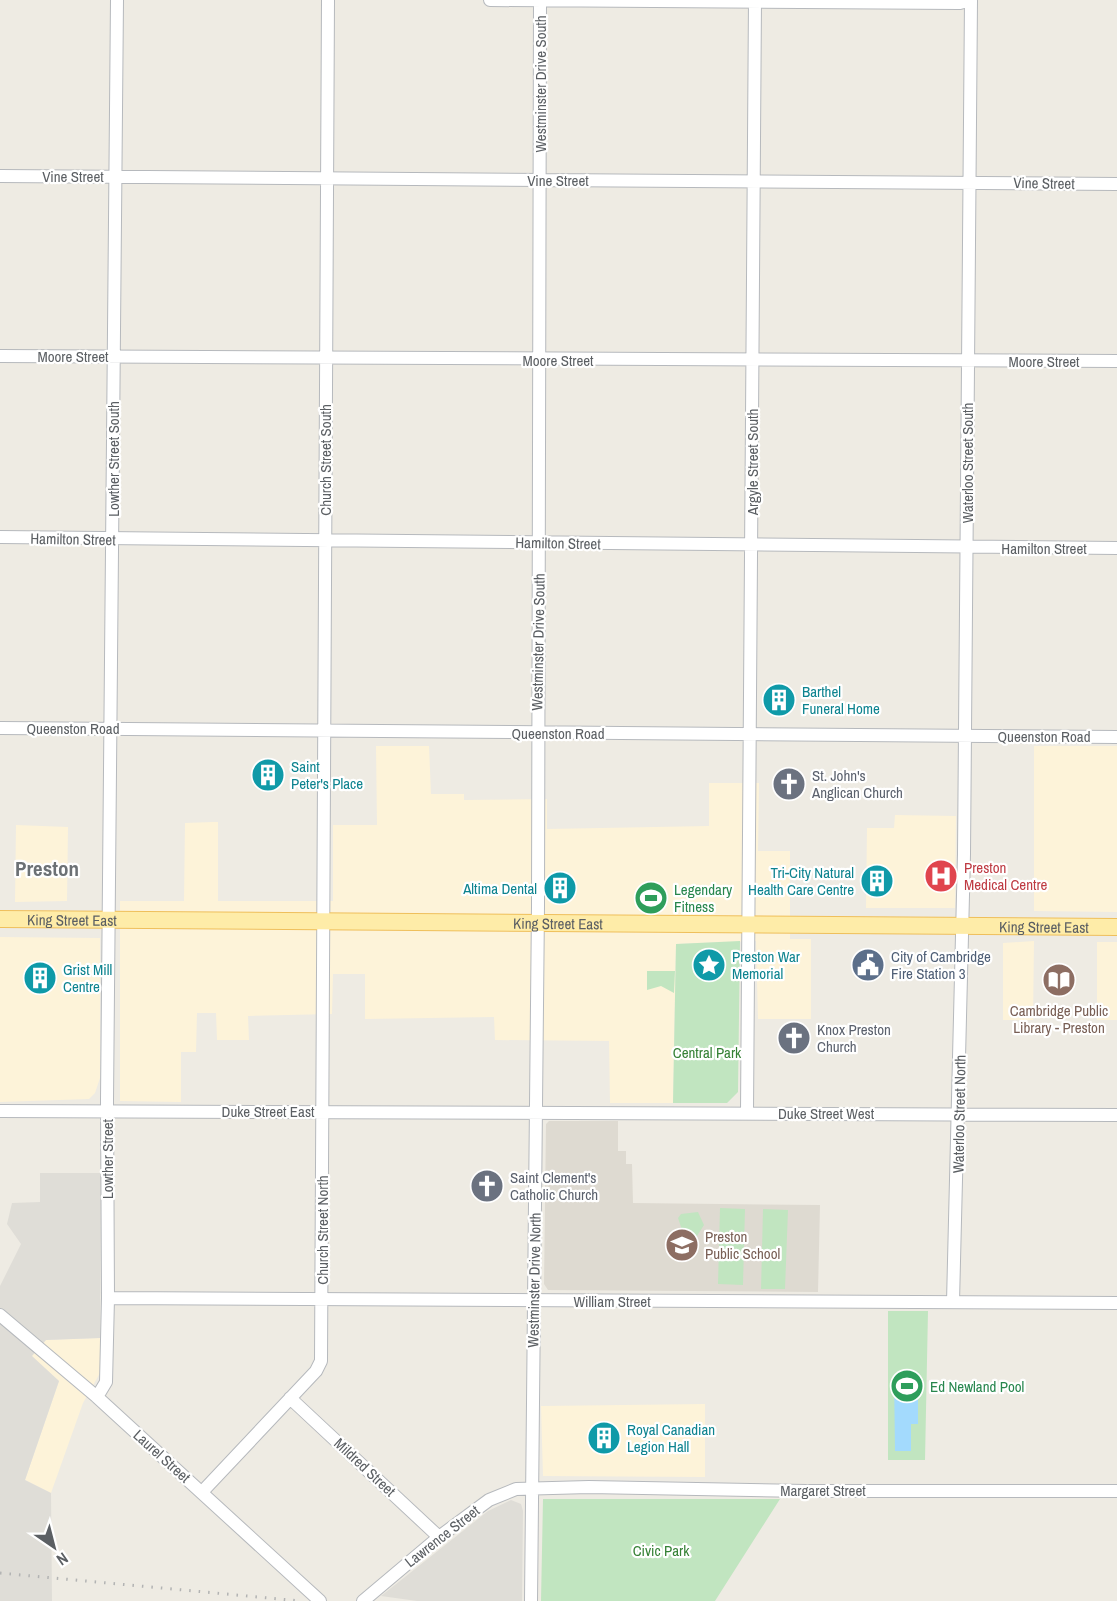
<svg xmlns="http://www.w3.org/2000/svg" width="1117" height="1601" viewBox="0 0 1117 1601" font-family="'Archivo Narrow',sans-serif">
  <rect width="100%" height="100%" fill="#eeebe3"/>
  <!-- commercial -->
  <path fill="#fdf3d9" d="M376,746h53l2,48h33v6l83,-1v30l162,-3v-43h50l-1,68h32v88h21v80h-53l-2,-78 -80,3 -3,159h-63l-1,-62 -114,-1 -1,-23 -129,2v-45h-32l-1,40 -84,2 1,24h-32l-1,-27h-19l-1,39h-15v50l-61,-1v-200h64l1,-78 28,-1h5v79h115v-76h44z
    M1034,746h83v166l-83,-1z
    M895,815l61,1 -1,92h-89l1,-80h27z
    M16,825l52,2 -1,74 -52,1z
    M0,937l100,1v140l-5,15 -6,6 -89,3z
    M1034,941l-1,79h-30v-77z
    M1097,942h20v78h-20z
    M100,1338v35l-17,30 -32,90 -26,-13 34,-99 -28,-25 15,-16z
    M705,1404v73l-162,-1 -2,-70z"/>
  <!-- industrial -->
  <path fill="#dfddd7" d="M40,1173h61l-1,165 -54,2 -14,16 27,25 -34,99 26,13 1,108h-52v-315l21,-42 -14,-20 5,-21 28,-1z
    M511,1500l10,4 2,7 -1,90h-105l-36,-5 107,-85z"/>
  <!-- education -->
  <path fill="#dedad1" d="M549,1121h69v30h8v13h6l1,39 187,2 -2,87 -270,-2 -4,-6 2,-160z"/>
  <!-- green -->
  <path fill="#c1e5c0" d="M740,941l-2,151 -11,11h-54l3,-159z
    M647,971h28l-1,22 -13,-7 -14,4z
    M720,1208l25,1 -2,76 -25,-1z
    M763,1209l25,1 -3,79h-24z
    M698,1212l6,13 -9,14 -11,-3 -6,-18 3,-4z
    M888,1311h40l-3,149h-37z
    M543,1499h237l-65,102h-174z"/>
  <!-- water -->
  <path fill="#a3dafd" d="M894,1374h24v50h-7v27h-16z"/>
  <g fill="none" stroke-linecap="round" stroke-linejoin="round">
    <!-- minor casing -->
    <g stroke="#b6b9bd" stroke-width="14">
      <path id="minor" d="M490,0l470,3 11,-3
        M0,176l1117,8
        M0,356l1117,5
        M0,537l1117,11
        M0,728l1117,9
        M0,1111l1117,4
        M747,1112l8,-1112
        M108,1298l1009,5
        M953,1302l11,-448 7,-854
        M0,1315l97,82 223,204
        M97,1397l9,-15 2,-84 -1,-198 10,-1100
        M290,1398l149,139
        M202,1492l114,-121 5,-10 7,-1361
        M363,1601l76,-64 50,-37 27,-11 73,-2 217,4h311
        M531,1601l7,-695 2,-906"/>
    </g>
    <!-- major casing -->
    <g stroke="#efbf5b" stroke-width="18">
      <g id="major">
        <path id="s1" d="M0,919l1117,8"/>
      </g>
    </g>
    <!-- minor -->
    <use href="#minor" stroke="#fff" stroke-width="12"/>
    <!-- major -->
    <use href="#major" stroke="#feeca8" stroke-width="16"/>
    <!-- rail -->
    <path stroke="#b2b3b3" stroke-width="3" stroke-dasharray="1.5 8" stroke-linecap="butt" d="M0,1573l301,28"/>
  </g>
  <!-- icons -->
  <defs>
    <g id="building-disc" transform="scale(1.725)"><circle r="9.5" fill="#0f9aa8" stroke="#fff"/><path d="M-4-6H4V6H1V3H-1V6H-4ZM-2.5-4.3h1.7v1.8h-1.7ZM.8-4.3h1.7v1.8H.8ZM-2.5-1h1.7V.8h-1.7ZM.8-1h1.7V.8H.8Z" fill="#fff"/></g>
    <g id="church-disc" transform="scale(1.725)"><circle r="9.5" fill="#6b7280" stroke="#fff"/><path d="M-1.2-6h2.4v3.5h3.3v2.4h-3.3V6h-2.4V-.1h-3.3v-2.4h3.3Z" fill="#fff"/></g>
    <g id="hospital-disc" transform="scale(1.725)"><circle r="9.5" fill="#e0444e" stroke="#fff"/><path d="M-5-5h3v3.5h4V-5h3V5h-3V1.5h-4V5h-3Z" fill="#fff"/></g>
    <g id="stadium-disc" transform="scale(1.725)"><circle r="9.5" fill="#2e9e5b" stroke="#fff"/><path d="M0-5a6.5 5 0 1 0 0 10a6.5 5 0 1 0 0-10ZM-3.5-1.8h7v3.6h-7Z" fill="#fff"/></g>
    <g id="sight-disc" transform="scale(1.725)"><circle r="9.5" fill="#0f9aa8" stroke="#fff"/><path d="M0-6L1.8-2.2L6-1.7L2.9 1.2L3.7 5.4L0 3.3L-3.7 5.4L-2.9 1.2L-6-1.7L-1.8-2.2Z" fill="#fff"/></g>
    <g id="civic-disc" transform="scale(1.725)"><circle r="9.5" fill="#5c6f8a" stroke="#fff"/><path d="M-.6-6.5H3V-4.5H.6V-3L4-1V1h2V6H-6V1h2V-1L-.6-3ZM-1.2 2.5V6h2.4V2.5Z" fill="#fff"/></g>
    <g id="library-disc" transform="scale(1.725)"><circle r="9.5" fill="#8d6e63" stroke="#fff"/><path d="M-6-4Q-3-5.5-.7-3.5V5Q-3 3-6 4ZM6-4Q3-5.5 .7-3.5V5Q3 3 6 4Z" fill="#fff"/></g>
    <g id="school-disc" transform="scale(1.725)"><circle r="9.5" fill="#8d6e63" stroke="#fff"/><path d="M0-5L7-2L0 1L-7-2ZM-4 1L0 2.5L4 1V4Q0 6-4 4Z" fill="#fff"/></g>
  </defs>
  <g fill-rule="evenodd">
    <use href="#building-disc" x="779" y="700"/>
    <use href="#building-disc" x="268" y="775"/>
    <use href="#church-disc" x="789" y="784"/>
    <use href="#hospital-disc" x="941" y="876"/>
    <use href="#building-disc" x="877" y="881"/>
    <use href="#building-disc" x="560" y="888"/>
    <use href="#stadium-disc" x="651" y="898"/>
    <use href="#sight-disc" x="709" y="965"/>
    <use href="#civic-disc" x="868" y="965"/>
    <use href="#building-disc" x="40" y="978"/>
    <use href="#library-disc" x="1059" y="980"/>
    <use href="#church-disc" x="794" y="1038"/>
    <use href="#church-disc" x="487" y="1186"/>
    <use href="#school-disc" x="682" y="1245"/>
    <use href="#stadium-disc" x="907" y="1386"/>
    <use href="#building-disc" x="604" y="1438"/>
  </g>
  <g text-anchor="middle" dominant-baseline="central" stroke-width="4.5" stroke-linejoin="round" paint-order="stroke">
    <!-- street labels -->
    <g font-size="15" fill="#5b5f63" stroke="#fff">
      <text transform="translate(540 84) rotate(-90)">Westminster Drive South</text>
      <text x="73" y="176">Vine Street</text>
      <text x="558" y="180">Vine Street</text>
      <text transform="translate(1044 183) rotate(1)">Vine Street</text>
      <text x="73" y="356">Moore Street</text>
      <text x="558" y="360">Moore Street</text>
      <text x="1044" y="361">Moore Street</text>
      <text transform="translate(113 459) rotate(-90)">Lowther Street South</text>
      <text transform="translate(325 460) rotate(-90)">Church Street South</text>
      <text transform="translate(752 462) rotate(-90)">Argyle Street South</text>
      <text transform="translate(967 463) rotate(-90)">Waterloo Street South</text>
      <text transform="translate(73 539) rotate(1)">Hamilton Street</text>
      <text transform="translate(558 543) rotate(1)">Hamilton Street</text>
      <text x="1044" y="548">Hamilton Street</text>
      <text transform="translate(538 642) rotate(-89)">Westminster Drive South</text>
      <text x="73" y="728">Queenston Road</text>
      <text x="558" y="733">Queenston Road</text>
      <text x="1044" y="736">Queenston Road</text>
      <text stroke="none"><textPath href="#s1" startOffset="72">King Street East</textPath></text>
      <text stroke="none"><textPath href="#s1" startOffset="558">King Street East</textPath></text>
      <text stroke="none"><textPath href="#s1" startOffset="1044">King Street East</textPath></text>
      <text x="268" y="1111">Duke Street East</text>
      <text x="826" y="1113">Duke Street West</text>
      <text transform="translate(959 1114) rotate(-89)">Waterloo Street North</text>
      <text transform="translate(107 1159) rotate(-90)">Lowther Street</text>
      <text transform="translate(322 1230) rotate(-90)">Church Street North</text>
      <text transform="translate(534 1280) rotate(-89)">Westminster Drive North</text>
      <text x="612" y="1301">William Street</text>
      <text transform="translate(162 1456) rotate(42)">Laurel Street</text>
      <text transform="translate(365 1467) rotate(43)">Mildred Street</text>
      <text x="823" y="1490">Margaret Street</text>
      <text transform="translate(442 1536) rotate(-38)">Lawrence Street</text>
    </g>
    <!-- culture labels -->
    <g font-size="15" fill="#0d838f" stroke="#fff" text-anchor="start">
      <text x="802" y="691">Barthel<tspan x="802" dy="17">Funeral Home</tspan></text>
      <text x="291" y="766">Saint<tspan x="291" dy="17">Peter's Place</tspan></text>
      <text x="854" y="872" text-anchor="end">Tri-City Natural<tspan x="854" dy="17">Health Care Centre</tspan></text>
      <text x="537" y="888" text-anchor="end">Altima Dental</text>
      <text x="732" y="956">Preston War<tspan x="732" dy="17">Memorial</tspan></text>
      <text x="63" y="969">Grist Mill<tspan x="63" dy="17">Centre</tspan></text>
      <text x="627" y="1429">Royal Canadian<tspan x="627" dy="17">Legion Hall</tspan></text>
    </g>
    <!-- worship labels -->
    <g font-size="15" fill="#5b616d" stroke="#fff" text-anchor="start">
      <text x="812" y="775">St. John's<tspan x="812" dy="17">Anglican Church</tspan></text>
      <text x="817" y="1029">Knox Preston<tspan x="817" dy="17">Church</tspan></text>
      <text x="510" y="1177">Saint Clement's<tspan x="510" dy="17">Catholic Church</tspan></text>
    </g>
    <!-- health labels -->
    <g font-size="15" fill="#be3a42" stroke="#fff" text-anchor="start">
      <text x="964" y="867">Preston<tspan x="964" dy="17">Medical Centre</tspan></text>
    </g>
    <!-- leisure labels -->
    <g font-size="15" fill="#27864d" stroke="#fff" text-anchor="start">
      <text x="674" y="889">Legendary<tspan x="674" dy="17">Fitness</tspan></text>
      <text x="930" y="1386">Ed Newland Pool</text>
    </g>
    <!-- service labels -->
    <g font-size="15" fill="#4e5e75" stroke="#fff" text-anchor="start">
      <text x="891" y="956">City of Cambridge<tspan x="891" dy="17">Fire Station 3</tspan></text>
    </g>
    <!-- education labels -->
    <g font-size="15" fill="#785e54" stroke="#fff">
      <text x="1059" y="1010">Cambridge Public<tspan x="1059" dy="17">Library - Preston</tspan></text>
      <text x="705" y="1236" text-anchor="start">Preston<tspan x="705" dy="17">Public School</tspan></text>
    </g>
    <!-- park labels -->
    <g font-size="15" fill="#358135" stroke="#fff">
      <text x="707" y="1052">Central Park</text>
      <text x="661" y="1550">Civic Park</text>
    </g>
    <!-- district labels -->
    <g font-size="21" font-weight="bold" fill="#6c7175" stroke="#fff">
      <text x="47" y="868">Preston</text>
    </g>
  </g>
  <!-- north arrow -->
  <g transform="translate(54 1547) rotate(145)" stroke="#ffffff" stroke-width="4.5" paint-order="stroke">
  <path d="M0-4.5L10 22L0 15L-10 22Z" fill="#5b5f63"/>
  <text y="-9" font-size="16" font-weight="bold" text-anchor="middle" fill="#5b5f63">N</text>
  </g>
</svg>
